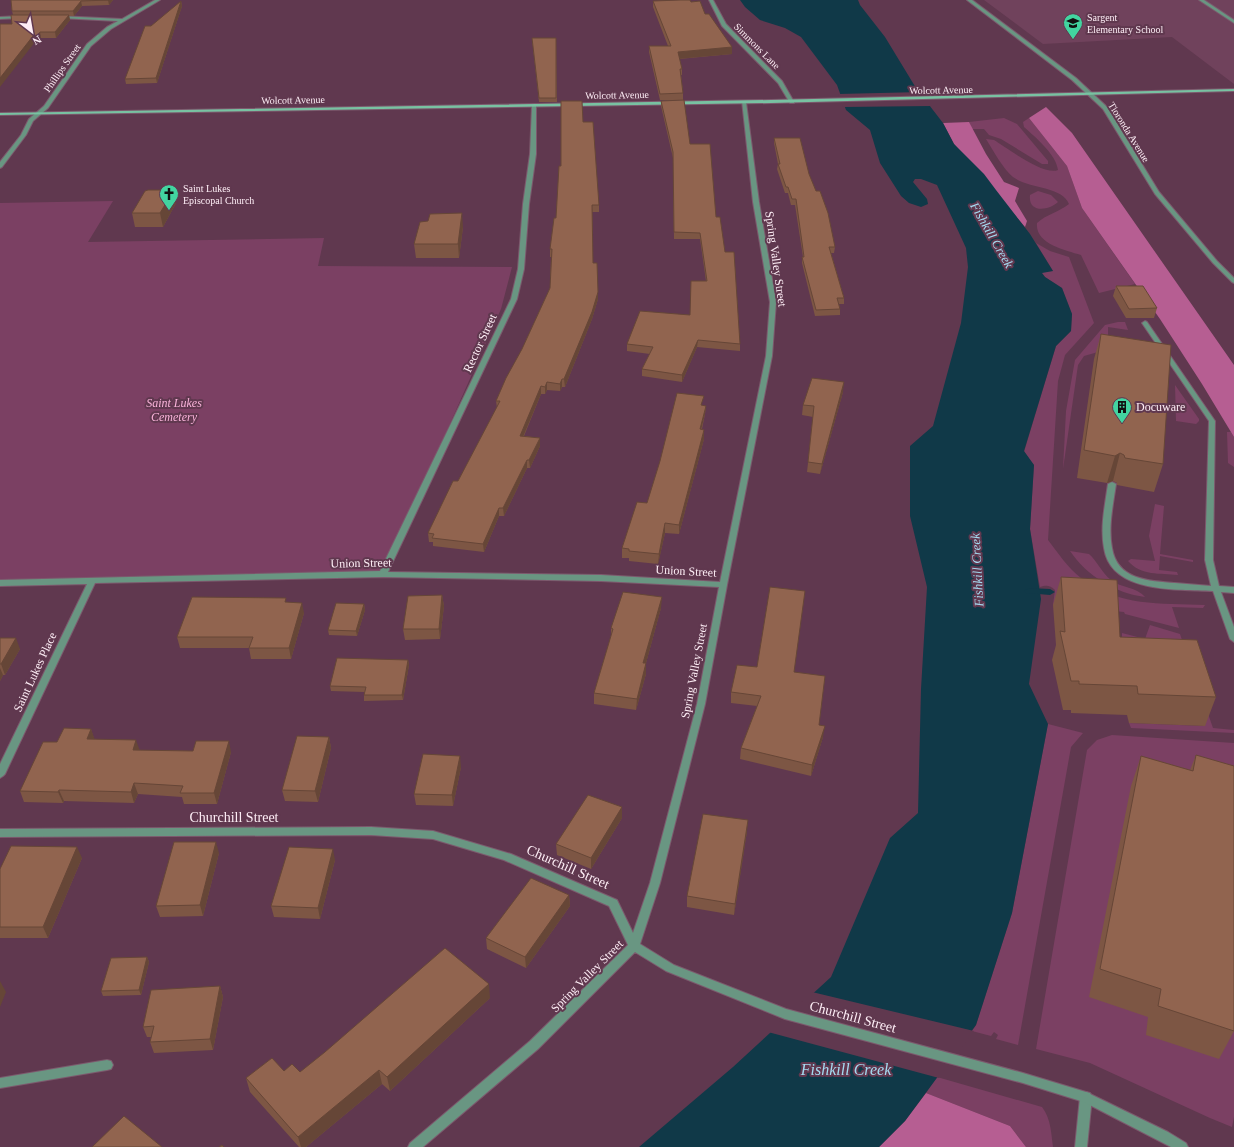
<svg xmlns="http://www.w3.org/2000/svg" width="1234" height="1147" viewBox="0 0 1234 1147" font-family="Georgia,serif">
  <rect width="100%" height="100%" fill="#60384f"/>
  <!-- built -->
  <path fill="#70425c" d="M984,0h250v84l-62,-47 -129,7z"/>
  <!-- green -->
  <path fill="#7b4063" d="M1004,118l13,6 31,37v3h-6l-41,-25 -12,-4 -5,-6h-12l-3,-7z
    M1029,118l38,48 15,42 53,76 -36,9 -18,-38c-16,-5 -46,-11 -44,-32 10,-9 22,-11 32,-19 -7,-18 -40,-15 -56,-27 -10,-8 -20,-27 -27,-38l8,1c13,8 50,36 64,30 -2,-16 -22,-32 -34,-43l-1,-5z
    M1038,191l13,4 7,7c-10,9 -30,11 -28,-7z
    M113,201l-25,41 236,-4 -6,28 194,1 -11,42 -118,265 -383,9v-380z
    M1036,243l14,8 19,6 25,66 -29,32 -7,26 -10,159c10,13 20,28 33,38 39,29 78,25 124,27l-2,3 -31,-1 7,21 -54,-14 -1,-2 -71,-7 2,-15c-5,-5 -9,-5 -15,-3l-10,-58 4,-64 -10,-13 32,-106 15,-15 1,-17 -10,-26 -17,-11 -4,-5 12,-1z
    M1118,322h7l3,8 -20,-3v9l-10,16 -14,4 -6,9 -15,104 3,-58 9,-51 30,-35z
    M1175,385l24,34v2l-3,3 -20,-3z
    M1227,432h4l3,5v30l-6,-4z
    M1155,504l9,2 -4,48 33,6v2l-33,-6 -1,14 18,2 1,3c-18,-2 -37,1 -50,-14l3,-2 24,2 -6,-25z
    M1070,551l19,3c8,7 13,19 22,26 10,8 26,7 34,17 -30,-4 -58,-21 -75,-46z
    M1150,625l30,9 8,24 -66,-15v-10l23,6z
    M1199,688l14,40 21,2v3l-103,-5 -2,-5 75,3z
    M1048,724l35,9 -12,14 -53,298 -22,-6 2,-4 -4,-3 -3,4 -19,-5 4,-6 36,-112z
    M1112,735l122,8v374l-2,10 -22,-9 -120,-55 -54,-14 51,-299 10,-10z
    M937,1077l105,30c9,12 9,25 11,40h-27l-16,-21 -84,-33z"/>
  <!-- forest -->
  <path fill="#b65e92" d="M1046,107l26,26 162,232v72l-32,-53 -42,-65 -78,-111 -15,-42 -38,-48z
    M969,122l17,32 18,28 15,6 -4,13 12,20 -2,6 -71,-83 -11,-21z
    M926,1093l84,33 16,21h-147l26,-26z"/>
  <!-- water -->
  <path fill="#103948" d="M740,0h118l2,5 25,32 31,51 27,35 11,21 30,30 12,16 34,44 23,37 -11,2 3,4 17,11 10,26 -1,17 -15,15 -32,105 10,14 -4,64 11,70 -12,85 19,40 -36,189 -36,112 -71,96 -26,26h-240l94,-80 98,-90 59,-139 28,-25 3,-124 6,-102 -17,-71v-70l23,-20 28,-103 7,-56 -2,-19 -29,-63 -16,-6h-6l-2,3 14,17 1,5 -7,3 -12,-4 -8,-7 -21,-33 -10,-33 -24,-20 -9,-25 -36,-48 -16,-9 -25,-8 -15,-13z"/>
  <!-- pier -->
  <path fill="#60384f" d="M922,92l10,14 -89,1 -5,-13z
    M812,992l162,39 -35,47 -171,-46z"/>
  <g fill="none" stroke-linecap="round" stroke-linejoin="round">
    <!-- stream -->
    <path fill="#103948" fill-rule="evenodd" d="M1029,588l21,1 5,3 -5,3 -24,-2 -2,-2z"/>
    <!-- lane casing -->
    <g stroke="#7c596d" stroke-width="2">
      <path id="lane" d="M1145,321l2,1 68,99 -2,139 6,26 15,1v6l-13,-1 13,35v15l-4,-3 -17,-48c-36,-2 -102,3 -109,-43 -4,-21 1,-43 4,-64l4,-2 4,2c-3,21 -8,43 -4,64 5,32 37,33 63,35 12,1 24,2 36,3l-6,-26 4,-139 -67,-98z
        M107,1060l4,1 2,4 -2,4 -4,1 -107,18v-10z
        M1086,1092l4,1 2,4 -5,50h-12l5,-50 2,-4z"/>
    </g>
    <!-- street casing -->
    <g stroke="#7c596d" stroke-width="2">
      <path id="street" d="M155,0h5l-49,29 -20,17 -43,62 -15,13 -7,14 -24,32 -2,1v-6l21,-27 8,-16 15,-13 43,-62 20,-17 11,-6 -59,-3 -2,-1 1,-1 64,3z
        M709,0h4l13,24 56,57 12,21v1h-4l-12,-20 -56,-57z
        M967,0h5l104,78 31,29 52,85 58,69 17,17v5l-2,-1 -19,-19 -58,-69 -52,-85 -31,-29z
        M1199,0h5l30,20v3z
        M22,16v2h-1l-21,1v-2z
        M742,101l4,1 13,100 17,100 -4,54 -45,229 -22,119 -45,179 -20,61 34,21 112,44 237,64 63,19 82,40 18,11 2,4h-17l-87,-45 -61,-19 -238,-64 -119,-48 -31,-19 -97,97 -115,98h-15l2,-4 120,-102 98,-96 -19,-39 -105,-46 -71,-21 -62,-4 -371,2v-8l371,-2 62,4 78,23 106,46 16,33 17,-50 47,-179 22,-117 -118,-6 -218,-4 -288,6 -90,191 -2,2 -3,2v-14l87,-180 -87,2v-6l380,-9 131,-272 7,-30 5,-65 7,-50 2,-49 2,-1 2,1v49l-7,50 -5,65 -7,30 -129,273 213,3 119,7 46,-226 4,-54 -17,-100z"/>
    </g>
    <!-- secondary casing -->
    <g stroke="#7c596d" stroke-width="2">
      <path id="secondary" d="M1234,89v2l-463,12 -771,12v-2l771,-13z"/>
    </g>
    <!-- lane -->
    <use href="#lane" fill="#699682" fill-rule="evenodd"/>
    <!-- street -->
    <use href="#street" fill="#699682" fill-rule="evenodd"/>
    <!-- secondary -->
    <use href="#secondary" fill="#78c2a2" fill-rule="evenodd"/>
  </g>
  <!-- wall -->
  <path fill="#7d5644" d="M11,0h102l-4,5 -27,1 -8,10h-5l1,4 -14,18h-15l-3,4h-3l-23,-18 1,-9 -1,-4z
    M181,1l1,5 -25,77 -31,1 -1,-5z
    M653,1l38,1 14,12 27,33v7l-53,5 3,10v6h-1l2,18v7h-23l-11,-48v-6h19l-15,-39z
    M532,38h24l1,64h-18z
    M661,101l29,43 26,73 24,127v7l-43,-4 -15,35 -40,-6v-7l8,-15 -23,-3v-7l63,-29 16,-34 -6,-42h-26l-1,-81 -12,-52z
    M583,122l16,83v7h-7l1,51 5,36 -6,20 -27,68h-3l-2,4 -13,-1 -2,4h-4l-17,42 16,2v8l-10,22h-3l-23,48h-5l-15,36 -51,-6v-4h-4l-1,-9 30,-52 39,-73 -1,-7 26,-52 28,-61 1,-31h-1v-8l6,-31 5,-52z
    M774,138l35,36 26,73 -1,6h-3l13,45v6h-5l1,5v6l-25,1 -13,-53v-6h1l-8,-52h-4l-3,-12h-3l-8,-24 1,-5 -4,-21z
    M176,203l-13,24h-28l-3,-14z
    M463,227l-4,31h-43l-2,-14z
    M1116,286l41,22 -3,10h-28l-13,-22z
    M1101,334l62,130 -9,28 -37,-7v-2l-4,-2 -6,2 -30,-5 17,-119z
    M843,392l-23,82 -13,-2 6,-55 -11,-2 1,-10z
    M703,406h3l-1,8 -3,15 2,1v9l-25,95 -14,-1 -7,31 -29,-3v-3h-7v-10l25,-45z
    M1061,577l59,60 96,60 -11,29 -76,-3 -2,-8 -56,-2v-3h-8l-11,-50 4,-15 -3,-40z
    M442,595l2,11 -4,33 -35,1 -2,-11z
    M287,602l17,11 -13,46h-40l-2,-11h-69l-3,-11z
    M364,604l1,6 -8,26 -28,-1 -1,-5z
    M661,608l-15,55v11l-10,36 -42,-6v-11l17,-56v-9z
    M0,638l20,11 -15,26h-2l-3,6z
    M408,660l1,5 -6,35 -39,1v-9l-33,-1 -1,-5z
    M794,672l25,53 4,12 -12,39 -71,-17 1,-11 16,-42 -26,-3v-11z
    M91,729l3,10 46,11 91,2 -14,52h-33l-2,-7 -44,-3 -4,9 -70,-2 -1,2 -39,-1 -4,-11 37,-49z
    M329,737l2,11 -13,54 -33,-1 -3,-11z
    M1196,755l38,276 -15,28 -73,-24 2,-18 -59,-20 42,-211 10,-30 49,14z
    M461,767l-8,39 -37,-1 -2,-11z
    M622,818l-31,51 -34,-14 -1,-11z
    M747,831l-13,84 -47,-8v-11z
    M219,853l-16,63 -43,1 -4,-11z
    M82,858l-34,80h-48v-69z
    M335,860l-15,59 -46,-2 -3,-11z
    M569,895l1,11 -44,62 -39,-19 -1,-11z
    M147,957l2,5 -8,33 -38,1 -2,-5z
    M220,986l3,11 -10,53 -59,3 -4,-11 2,-5h-5l-4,-10z
    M490,998l-100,93 -8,-7 -76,63h-7l-49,-55 -4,-14 38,-7 16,1z"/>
  <!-- shaded-wall -->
  <path fill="#664637" d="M108,0h5l-4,5z
    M81,1l1,5 -8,10 -1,-5z
    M181,1l1,5 -25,77 -1,-5z
    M69,15l1,5 -14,18 -1,-6z
    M40,32l1,6 -3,4 -1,-6z
    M33,36l2,6 -35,45v-9z
    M732,47v7l-55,5 1,-7z
    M174,190l2,13 -13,24 -3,-14z
    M462,213l1,14 -4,31 -1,-14z
    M598,292v7l-6,20 -27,68 -1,-8z
    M698,340l-1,7 -15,35v-7z
    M562,379v8l-2,4v-7z
    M547,382v8l-2,4v-7z
    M844,382l-1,10 -23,82 2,-10z
    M541,386v8l-21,50v-8z
    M706,406l-1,8 -6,24 1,-9z
    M704,430v9l-25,95v-9z
    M540,438v8l-10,22 -1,-8z
    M1120,453l-7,28 -6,2 8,-27z
    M527,460v8l-23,48 -1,-8z
    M499,508v8l-15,36 -1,-8z
    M665,523v10l-7,31 1,-10z
    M442,595l2,11 -4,33 -1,-10z
    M662,597l-1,11 -18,66v-11z
    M302,603l2,10 -13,46 -2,-11z
    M364,604l1,6 -8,26 -1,-5z
    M16,638l4,11 -15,26 -4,-11z
    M408,660l1,5 -6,35 -1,-5z
    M646,663v11l-10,36 1,-11z
    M0,668l3,7 -3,6z
    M825,726l-2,11 -12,39 1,-11z
    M91,729l4,11 -8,-1z
    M329,737l2,11 -13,54 -3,-11z
    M136,740l4,11 -7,-1z
    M229,741l2,11 -14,52 -3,-11z
    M460,756l1,11 -8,39 -1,-11z
    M134,783l4,11 -4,9 -3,-11z
    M59,790l5,11 -1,2 -5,-11z
    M622,807v11l-31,51v-11z
    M748,820l-1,11 -13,84 1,-11z
    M216,842l3,11 -16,63 -3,-11z
    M77,847l5,11 -34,80 -5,-11z
    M333,849l2,11 -15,59 -2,-11z
    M569,895l1,11 -44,62 -1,-11z
    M147,957l2,5 -8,33 -2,-5z
    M0,981l6,11 -6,15z
    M489,984l1,14 -100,93 -3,-14z
    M220,986l3,11 -10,53 -3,-11z
    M379,1070l3,14 -76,63h-5l-3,-10z"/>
  <!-- building -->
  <path fill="#91644f" stroke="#664637" d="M11,0h98l-28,1 -8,10h-61z
    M680,0h10l1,2 9,-1 5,13h4l23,33 -54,5 4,17h-2l3,24 -23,1 -11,-48h22l-18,-45z
    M181,1l-25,77 -31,1 20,-53h6z
    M11,15h58l-14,17h-15l-3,4h-4l-33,42v-54h12z
    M532,38h24v60h-17z
    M684,100l6,44h20l6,73h4l5,35h9l6,92 -42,-4 -16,35 -40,-6 11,-22 -26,-3 13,-33 50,4 1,-34h16l-7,-48 -26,-1 -1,-80 -12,-51z
    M561,101h21l1,21h10l6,83h-7l1,58h4l1,29 -6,20 -28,67h-2l-2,5 -13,-2 -2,5 -4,-1 -21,50 20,2 -11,22h-2l-24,48h-4l-16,36 -51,-6 2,-4 -6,-1 25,-52h5l42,-80h-4l10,-23 16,-29 28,-61 2,-39h-2l4,-31h2l3,-52h2z
    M774,138h26l9,36 7,17h4l8,22 7,34h-6l15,51h-7l3,11 -24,1 -14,-53h2l-8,-58h-4l-4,-12h-2l-8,-23h2z
    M148,190h26l-14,23h-28l13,-22z
    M462,213l-4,31h-44l6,-22 8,-1 2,-7z
    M1116,286h27l14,22 -28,1z
    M1101,334l70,11 -8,119 -38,-6 -1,-3 -4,-2 -5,3 -31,-6z
    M812,378l32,4 -22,82 -14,-2 6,-56 -11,-1z
    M677,393l27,3 -3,9 5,1 -6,23 4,1 -25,95 -14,-2 -6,31 -30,-3v-2l-7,-1 15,-46 10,1 13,-42z
    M1061,577l56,3 3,57 77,3 19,57 -78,-3 -1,-8 -58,-2v-3h-8l-11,-50 5,1z
    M770,587l35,4 -11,81 31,4 -6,49 6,1 -13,39 -71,-17 20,-52 -30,-4 6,-27 20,2z
    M623,592l39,5 -19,66h3l-9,36 -43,-6 19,-64 -2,-1z
    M442,595l-3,34h-36l5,-33z
    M192,597l94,1 -1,4 17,1 -13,45h-40l4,-11h-76z
    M336,603l28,1 -8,27 -28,-1z
    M0,638h16l-15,26h-1z
    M337,658l71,2 -6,35h-38l2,-8 -36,-1z
    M64,728l27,1 -4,10 49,1 -3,10 60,1 3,-10h33l-15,52h-34l3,-7 -49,-3 -3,9 -72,-2 -1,2 -38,-1 23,-49h14z
    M297,736l32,1 -14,54 -33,-1z
    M423,754l37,2 -8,39 -38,-1z
    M1196,755l38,11v265l-76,-25 3,-17 -61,-20 41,-213 52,15z
    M588,795l34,12 -31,51 -35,-14z
    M703,814l45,6 -13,84 -48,-8z
    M174,842h42l-16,63 -44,1z
    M11,846l66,1 -34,80h-43v-58z
    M289,847l44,2 -15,59 -47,-2z
    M531,878l38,17 -44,62 -39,-19z
    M445,948l44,36 -102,93 -8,-7 -81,67 -52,-59 26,-20 12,13 8,-7 8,8 25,-20z
    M147,957l-8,33 -38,1 10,-33z
    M220,986l-10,53 -60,3 4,-16 -11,1 8,-37z
    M124,1116l38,31h-70z
    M222,1145l2,2h-5z"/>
  <!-- icons -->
  <defs>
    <g id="school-pin" transform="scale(1)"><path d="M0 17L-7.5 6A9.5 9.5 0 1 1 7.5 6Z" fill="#42d4a0" stroke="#60384f"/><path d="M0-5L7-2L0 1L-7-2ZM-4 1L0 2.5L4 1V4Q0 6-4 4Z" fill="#111"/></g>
    <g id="church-pin" transform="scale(1)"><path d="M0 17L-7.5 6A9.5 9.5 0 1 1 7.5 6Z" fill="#42d4a0" stroke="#60384f"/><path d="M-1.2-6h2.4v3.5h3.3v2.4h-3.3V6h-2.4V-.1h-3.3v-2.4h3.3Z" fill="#111"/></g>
    <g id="building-pin" transform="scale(1)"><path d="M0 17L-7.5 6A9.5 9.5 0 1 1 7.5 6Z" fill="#42d4a0" stroke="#60384f"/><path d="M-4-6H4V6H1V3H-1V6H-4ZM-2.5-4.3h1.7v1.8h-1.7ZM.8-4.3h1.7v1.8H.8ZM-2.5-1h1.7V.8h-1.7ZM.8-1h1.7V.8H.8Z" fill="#111"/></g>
  </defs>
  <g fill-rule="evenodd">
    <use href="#school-pin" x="1073" y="23"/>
    <use href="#church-pin" x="169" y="194"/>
    <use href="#building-pin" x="1122" y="407"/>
  </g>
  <g text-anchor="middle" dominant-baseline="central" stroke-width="4" stroke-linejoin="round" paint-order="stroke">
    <!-- far-poi labels -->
    <g font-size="10" fill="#fdedf5" stroke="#60384f" text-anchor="start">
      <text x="1087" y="17">Sargent<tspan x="1087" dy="12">Elementary School</tspan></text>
      <text x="183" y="188">Saint Lukes<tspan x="183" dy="12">Episcopal Church</tspan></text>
    </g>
    <!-- far-street labels -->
    <g font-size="10" fill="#fdedf5" stroke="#60384f">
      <text transform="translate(757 46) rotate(45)">Simmons Lane</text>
      <text transform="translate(62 68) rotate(-55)">Phillips Street</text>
      <text transform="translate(941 90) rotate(-1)">Wolcott Avenue</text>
      <text transform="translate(617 95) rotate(-1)">Wolcott Avenue</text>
      <text transform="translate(293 100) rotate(-1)">Wolcott Avenue</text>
      <text transform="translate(1129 132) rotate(58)">Tioronda Avenue</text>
    </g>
    <!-- street labels -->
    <g font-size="12" fill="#fdedf5" stroke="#60384f">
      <text transform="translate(776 259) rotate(82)">Spring Valley Street</text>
      <text transform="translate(480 343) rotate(-65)">Rector Street</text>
      <text transform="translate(361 563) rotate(-1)">Union Street</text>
      <text transform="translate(686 571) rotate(3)">Union Street</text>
      <text transform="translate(694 671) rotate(-79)">Spring Valley Street</text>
      <text transform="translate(35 672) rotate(-65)">Saint Lukes Place</text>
      <text transform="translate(587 976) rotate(-45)">Spring Valley Street</text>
    </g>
    <!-- park labels -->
    <g font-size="12" font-style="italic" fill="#f9b2d9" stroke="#60384f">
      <text x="174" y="403">Saint Lukes<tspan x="174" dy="14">Cemetery</tspan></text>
    </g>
    <!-- poi labels -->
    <g font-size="12" fill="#fdedf5" stroke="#60384f" text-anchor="start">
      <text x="1136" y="407">Docuware</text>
    </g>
    <!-- water labels -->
    <g font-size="13" font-style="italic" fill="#a5dbf1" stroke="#60384f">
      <text transform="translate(992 235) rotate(60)">Fishkill Creek</text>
      <text transform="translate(977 570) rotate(-93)">Fishkill Creek</text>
    </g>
    <!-- near-street labels -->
    <g font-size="14" fill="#fdedf5" stroke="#60384f">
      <text x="234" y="817">Churchill Street</text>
      <text transform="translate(568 867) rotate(24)">Churchill Street</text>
      <text transform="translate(853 1017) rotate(15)">Churchill Street</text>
    </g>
    <!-- near-water labels -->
    <g font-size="16" font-style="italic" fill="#a5dbf1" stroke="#60384f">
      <text x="846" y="1069">Fishkill Creek</text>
    </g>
  </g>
  <!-- north arrow -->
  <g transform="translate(32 32) rotate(149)" stroke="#60384f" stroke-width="3" paint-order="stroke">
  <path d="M0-3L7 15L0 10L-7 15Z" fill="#fdedf5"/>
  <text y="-6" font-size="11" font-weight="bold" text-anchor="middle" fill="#fdedf5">N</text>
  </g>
</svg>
